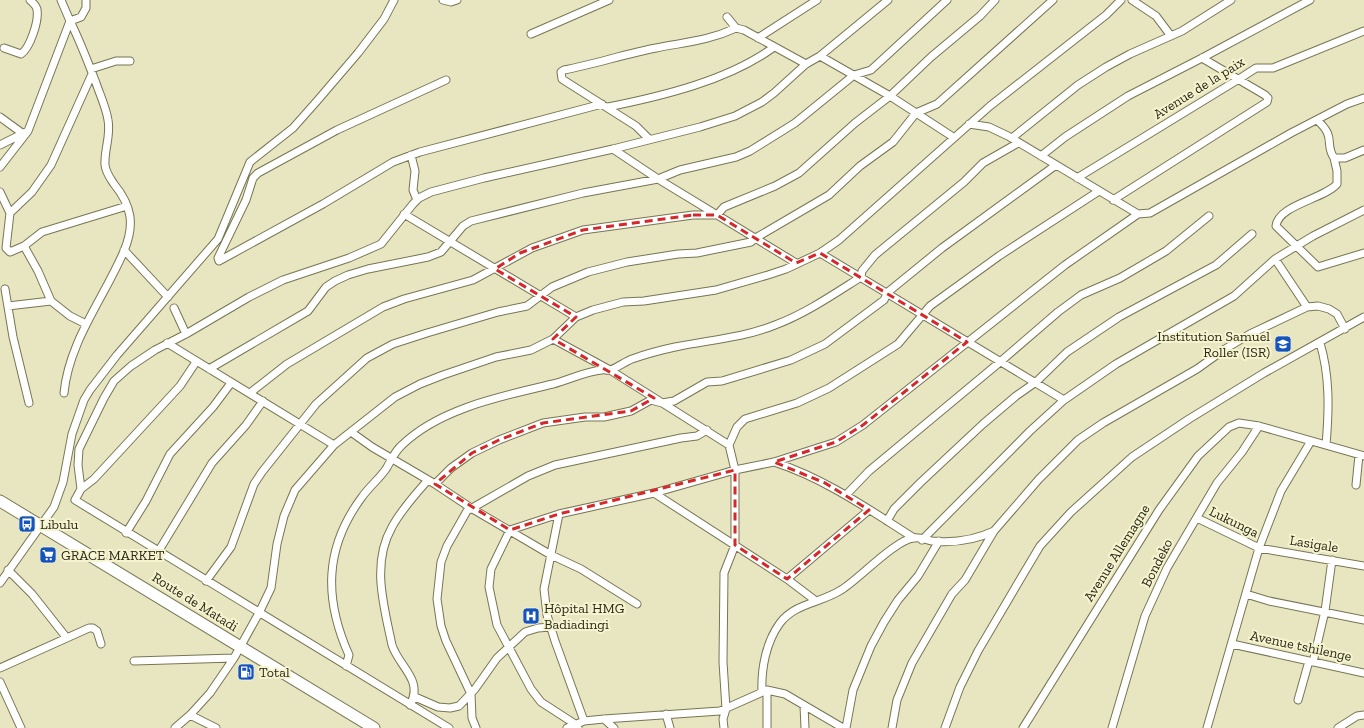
<svg xmlns="http://www.w3.org/2000/svg" width="1364" height="728" viewBox="0 0 1364 728" font-family="'Zilla Slab',serif">
  <rect width="100%" height="100%" fill="#e8e6c1"/>
  <g fill="none" stroke-linecap="round" stroke-linejoin="round">
    <!-- minor casing -->
    <g stroke="#777553" stroke-width="9">
      <path id="minor" d="M61,0l9,21 11,-4 5,-9v-8
        M443,0l8,2 6,-2
        M1132,0l24,16 15,20
        M727,17l9,11 8,2 62,34
        M531,34l78,-34
        M758,38l59,-38
        M4,48l17,6c9,-6 18,-33 16,-44 0,-4 -4,-7 -7,-10
        M820,56l70,40 63,41
        M91,69l25,-8h14
        M446,80l-109,50 -79,43 -5,5 -7,22 -28,58 1,3 104,-57 70,-42 27,-10 182,-48
        M608,107c55,-11 121,-27 166,-60
        M0,117l22,16
        M1317,120c20,18 7,23 17,38h11l19,-8
        M1012,138l66,-53 28,-18 24,-13 52,-23 49,-31
        M649,139l-13,-13 -71,-45 -3,-2 -1,-7 3,-2c31,-6 61,-16 92,-22 30,-6 52,-7 80,-20
        M0,145l28,-14
        M613,149l45,30 138,84
        M411,155l4,16 -2,19 4,10
        M1041,156l24,-19 63,-41 74,-38 108,-58
        M1334,158l3,13v13c-13,15 -59,21 -61,42l42,41 46,-14
        M0,167l28,-36 42,-110
        M1077,178l162,-99 17,-11h17l91,-37
        M0,192l10,21 -4,35 4,4 14,-6 14,25 13,30 19,15 16,8
        M1113,200l154,-98 1,-4 -3,-3 -63,-37
        M10,213l22,-21 19,-27 41,-91
        M404,214l172,103
        M1138,214l12,-1 141,-80 56,-29 17,-6
        M24,246l18,-14 85,-26
        M124,250l44,47
        M820,253l244,147
        M1275,259l32,48
        M5,289l8,48 16,66
        M8,306l43,-5
        M174,308l12,26
        M553,339l57,31 119,75 6,25v75l-11,28 -1,89 3,47 -3,10 1,9
        M167,343l167,102
        M1320,343c10,33 9,67 6,102
        M209,369l99,-58 18,-24 9,-6 13,-6 20,-6 60,-12 13,-5 22,-26 8,-5 112,-28 75,-14 22,-9 56,-13 14,-6 45,-28 59,-48 17,-5 76,-70
        M64,393c5,-52 40,-95 60,-142 11,-26 8,-45 -10,-67 -4,-6 -8,-11 -9,-19 -1,-15 6,-29 3,-45 -2,-13 -8,-25 -12,-37 -8,-21 -16,-42 -26,-62
        M250,393l37,-29 96,-57 21,-8 69,-19 59,-32 51,-18 110,-15h24l7,-8 51,-21 24,-13 56,-50 35,-27 41,-39 49,-41 15,-16
        M351,432l21,15 63,37 36,24 80,47 30,14 56,35
        M729,445l8,-18 8,-8 52,-16 32,-15 69,-44 32,-38 69,-50 100,-65
        M774,462c52,17 94,47 140,76
        M435,484l16,-16 21,-15 27,-13 44,-17 42,-6h19l27,-6 20,-11 11,3 12,-2 33,-19 15,-1 69,-21 34,-16 59,-44 4,-8 54,-44 114,-83
        M1356,485l3,-30
        M81,489l13,-10 86,-93 16,-24
        M654,493l133,86 29,22
        M846,495l23,-24 131,-109 58,-50 23,-17 39,-17 46,-27 43,-35
        M559,514l-15,75 3,26 8,26 29,80
        M1197,518l62,30 105,18
        M887,521l7,-12 27,-27 62,-58 33,-28 20,-14 31,-30 52,-35 97,-52 36,-31
        M126,533l20,-32 24,-47 43,-47 18,-24
        M922,540l108,-109 34,-31 52,-36 118,-68 41,-37 38,-23 51,-26
        M158,552l54,-89 34,-38 17,-24
        M8,570l24,24 34,43
        M787,579l82,-69
        M206,581l25,-34 23,-63 8,-12 54,-68 51,-46 26,-14 34,-11 71,-21 29,-6 25,-19 36,-15 39,-10 51,-8 19,-1 54,-11 3,-3 75,-44 31,-29 33,-24 23,-29 21,-9 116,-104
        M0,583l54,-76 9,-25 9,-48 12,-34 6,-10 27,-35 101,-116 32,-77 43,-34 24,-27 41,-48 26,-34 10,-19
        M1246,594l23,7 95,19
        M1232,644l132,29
        M134,661l100,-3
        M1313,662l12,-51 7,-51
        M346,666l3,-11c-25,-56 -25,-107 13,-158 7,-10 17,-18 24,-28 5,-8 8,-17 16,-24 38,-37 101,-49 151,-61 16,-4 33,-13 49,-14 3,-1 5,1 8,0 5,-1 16,-9 22,-11 14,-5 29,-9 43,-12 33,-7 68,-9 100,-22 30,-11 59,-31 86,-48l1,-6 13,-16 89,-73 19,-19 35,-20
        M0,668l89,-40h4l4,3 4,13
        M0,682l21,46
        M767,690v38
        M762,692c-1,-23 4,-50 18,-69 15,-20 41,-20 61,-33 17,-10 55,-51 73,-52 5,-1 13,2 18,3 21,2 43,-1 62,-10l45,-52 39,-39 25,-17 94,-54 28,-20 25,-15 57,-27 11,-1 11,3 8,5 8,15
        M415,697l23,10 12,1 9,-2 16,-17 22,-31 28,-26 13,-4 13,-1
        M1298,700l11,-39
        M410,705c14,-25 -11,-38 -18,-60 -8,-39 -21,-81 0,-118 9,-17 23,-32 36,-47
        M804,706l1,22
        M666,714l4,14
        M190,715l26,13
        M604,719l10,9
        M175,728l15,-13 20,-22 24,-35 25,-45 12,-25 6,-44 7,-28 11,-26 39,-45 61,-48 25,-13 23,-9 53,-18 35,-7 22,-11 23,-22 17,-7 30,-8 21,-1 72,-11 52,-15 18,-6 34,-16 19,-13 151,-134 116,-91 15,-15
        M449,728l-374,-228 6,-11 -3,-24 1,-16 25,-51 10,-17 17,-15 24,-16 31,-16 63,-37 34,-17 66,-22 32,-14 32,-40 6,-6 12,-6 53,-14 129,-29 87,-22 35,-11 27,-14 12,-9 32,-29 14,-8 68,-56
        M476,728l-4,-10 -1,-24 -25,-53 -5,-15 -4,-27 4,-37 6,-16 20,-35 61,-35 27,-11 126,-27 16,-2 10,-6
        M567,728l17,-7 20,-2 116,-8 47,-21 18,4 58,34
        M578,728l-3,-4 -34,-22 -10,-13 -34,-64 -8,-38 2,-18 19,-39 49,-16 95,-21 81,-23 39,-8 62,-20 27,-17 202,-160 73,-51 -130,-78 -19,-9 -20,-3
        M846,728l7,-38 18,-44 13,-24 14,-22 20,-24 21,-35
        M892,728l5,-28 15,-37 40,-69 13,-14 29,-49
        M945,728l15,-41 18,-36 40,-68 22,-37 31,-34 61,-55 57,-38 75,-46 100,-56
        M1023,728l136,-218 39,-54 31,-29 10,-4 20,3 105,30
        M1112,728l33,-112 22,-48 50,-85 25,-31 17,-26
        M1207,728l52,-180 22,-57 30,-50
        M1338,728l19,-12 7,-1"/>
    </g>
    <!-- highway casing -->
    <g stroke="#777553" stroke-width="13">
      <path id="highway" d="M0,501l374,227"/>
    </g>
    <!-- minor -->
    <use href="#minor" stroke="#fff" stroke-width="7"/>
    <!-- highway -->
    <use href="#highway" stroke="#fff" stroke-width="11"/>
  </g>
  <!-- marked area -->
  <path fill="none" stroke="#d62828" stroke-width="3" stroke-dasharray="8 5" stroke-linejoin="round" d="M693,215h24l79,48 24,-10 147,89 -104,83 -27,17 -62,20 51,21 44,27 -82,69 -52,-34v-75l-176,44 -49,16 -75,-46 37,-31 27,-13 44,-17 88,-12 23,-13 -101,-59 23,-22 -81,-48 25,-16 63,-23z"/>
  <!-- icons -->
  <defs>
    <g id="school-square" transform="scale(0.9)"><rect x="-9" y="-9" width="18" height="18" rx="4" fill="#1554bf" stroke="#f6f4ce"/><path d="M0-5L7-2L0 1L-7-2ZM-4 1L0 2.5L4 1V4Q0 6-4 4Z" fill="#fff"/></g>
    <g id="bus-square" transform="scale(0.9)"><rect x="-9" y="-9" width="18" height="18" rx="4" fill="#1554bf" stroke="#f6f4ce"/><path d="M-5-6H5V4H4V6H2V4H-2V6H-4V4H-5ZM-3.5-4V0h7V-4ZM-3.5 1.2v1.5H-2V1.2ZM2 1.2v1.5H3.5V1.2Z" fill="#fff"/></g>
    <g id="supermarket-square" transform="scale(0.9)"><rect x="-9" y="-9" width="18" height="18" rx="4" fill="#1554bf" stroke="#f6f4ce"/><path d="M-6-5.5h2.5l.6 2H6L4.5 2H-2.5L-4.4-4H-6ZM-1.5 3.2a1.3 1.3 0 1 0 .1 0ZM3 3.2a1.3 1.3 0 1 0 .1 0Z" fill="#fff"/></g>
    <g id="hospital-square" transform="scale(0.9)"><rect x="-9" y="-9" width="18" height="18" rx="4" fill="#1554bf" stroke="#f6f4ce"/><path d="M-5-5h3v3.5h4V-5h3V5h-3V1.5h-4V5h-3Z" fill="#fff"/></g>
    <g id="fuel-square" transform="scale(0.9)"><rect x="-9" y="-9" width="18" height="18" rx="4" fill="#1554bf" stroke="#f6f4ce"/><path d="M-5.5-6h7V0h2V4h1.3V-2.5L3-4.5l.8-.8L6-3V5H2.5V1h-1V6h-7ZM-4.2-4.7v3.2H.2V-4.7Z" fill="#fff"/></g>
  </defs>
  <g fill-rule="evenodd">
    <use href="#school-square" x="1283" y="344"/>
    <use href="#bus-square" x="27" y="524"/>
    <use href="#supermarket-square" x="48" y="555"/>
    <use href="#hospital-square" x="531" y="616"/>
    <use href="#fuel-square" x="246" y="672"/>
  </g>
  <g text-anchor="middle" dominant-baseline="central" stroke-width="4" stroke-linejoin="round" paint-order="stroke">
    <!-- street labels -->
    <g font-size="14" fill="#282719" stroke="#f6f4ce">
      <text transform="translate(1199 88) rotate(-32)">Avenue de la paix</text>
      <text transform="translate(1234 522) rotate(26)">Lukunga</text>
      <text transform="translate(1314 544) rotate(9)">Lasigale</text>
      <text transform="translate(1117 553) rotate(-58)">Avenue Allemagne</text>
      <text transform="translate(1157 563) rotate(-63)">Bondeko</text>
      <text transform="translate(195 602) rotate(32)">Route de Matadi</text>
      <text transform="translate(1301 646) rotate(12)">Avenue tshilenge</text>
    </g>
    <!-- poi labels -->
    <g font-size="14" fill="#282719" stroke="#f6f4ce" text-anchor="start">
      <text x="1270" y="336" text-anchor="end">Institution Samuel<tspan x="1270" dy="16">Roller (ISR)</tspan></text>
      <text x="40" y="524">Libulu</text>
      <text x="61" y="555">GRACE MARKET</text>
      <text x="544" y="608">Hôpital HMG<tspan x="544" dy="16">Badiadingi</tspan></text>
      <text x="259" y="672">Total</text>
    </g>
  </g>
</svg>
